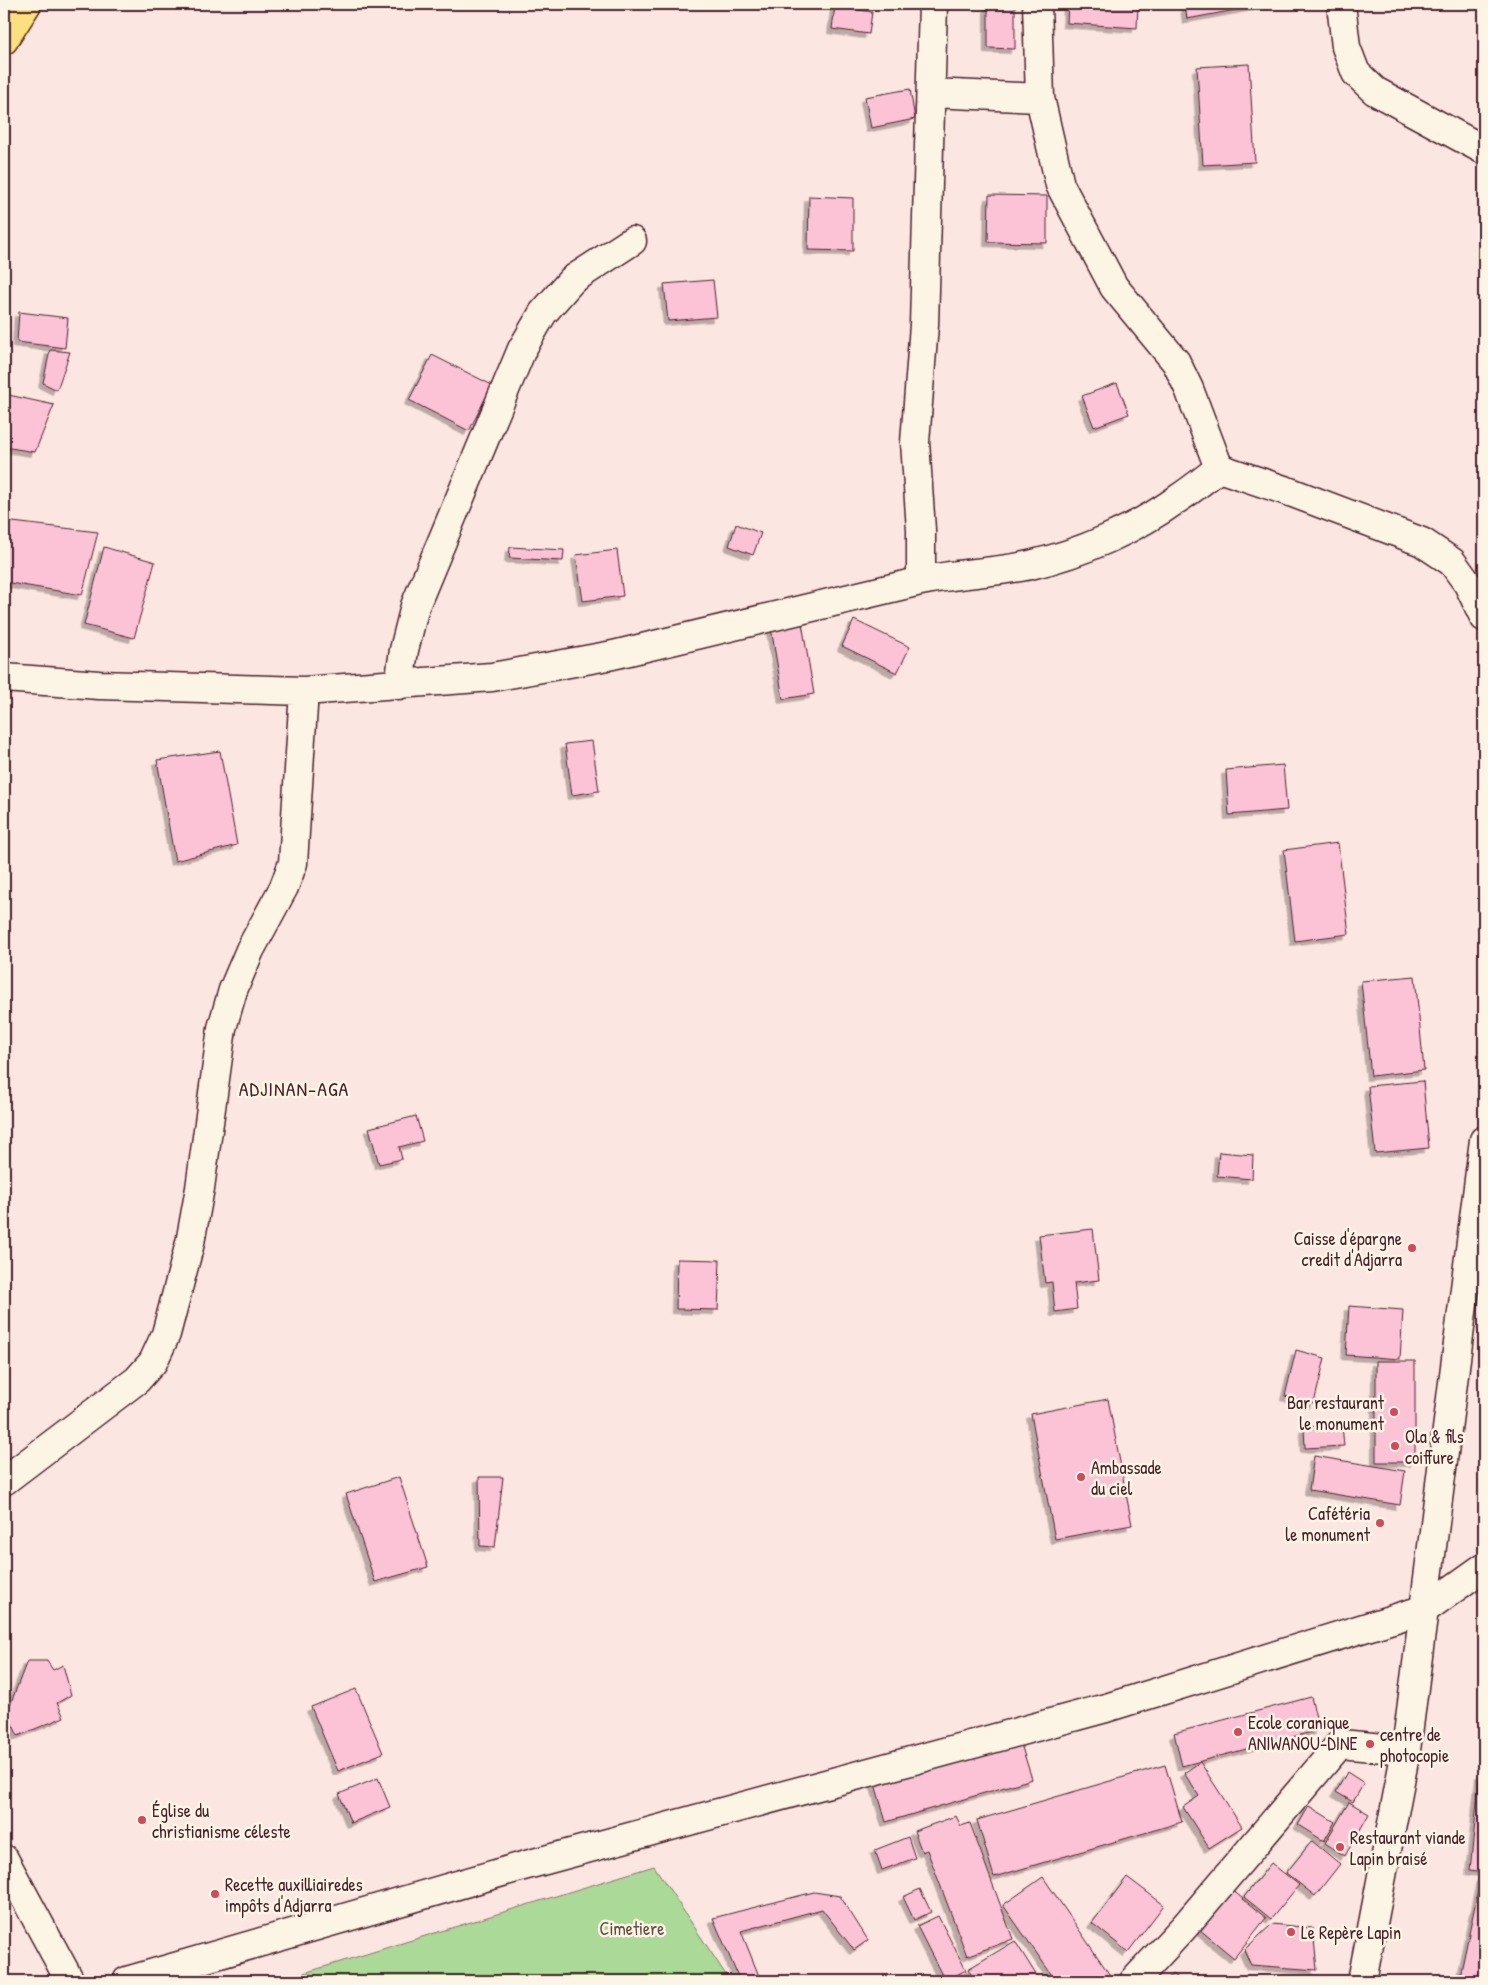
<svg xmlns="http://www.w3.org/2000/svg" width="1488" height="1985" viewBox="0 0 1488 1985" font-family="'Patrick Hand',sans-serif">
  <defs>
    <filter id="shadow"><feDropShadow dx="-4.5" dy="4.5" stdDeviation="0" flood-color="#0004"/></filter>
  </defs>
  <rect width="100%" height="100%" fill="#fce6e1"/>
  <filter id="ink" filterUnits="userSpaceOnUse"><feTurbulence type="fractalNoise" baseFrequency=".02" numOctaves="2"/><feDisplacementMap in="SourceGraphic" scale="10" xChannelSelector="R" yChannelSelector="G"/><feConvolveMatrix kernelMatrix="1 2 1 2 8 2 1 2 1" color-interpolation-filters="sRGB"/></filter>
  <g filter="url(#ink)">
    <!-- green -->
    <path fill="#abd998" stroke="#7a7c62" d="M654,1866l76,115h-452z"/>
    <!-- building -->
    <path fill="#fcc3d7" stroke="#4a1f2b" filter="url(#shadow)" d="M988,4h27v45l-27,-1z
      M1068,4h70l-1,24 -70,-5z
      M1185,4h83l-81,15z
      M835,6l37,6 -3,22 -37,-5z
      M1249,64l6,98 -52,3 -6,-98z
      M910,89l5,30 -44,9 -6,-31z
      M989,195l58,1v47l-59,-1z
      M809,196l44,2v53l-45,-1z
      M713,280l4,37 -49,4 -4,-37z
      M19,312l49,6 -3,30 -48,-6z
      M50,350l20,2 -13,38 -14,-7z
      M432,355l60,30 -23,46 -60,-31z
      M1117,383l12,31 -35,13 -12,-31z
      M4,394l50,11 -19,47 -31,-5z
      M4,521l94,11 -16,63 -78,-13z
      M736,524l25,9 -8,22 -24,-9z
      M104,547l51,15 -21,76 -50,-13z
      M510,547l54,3 -1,11 -54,-3z
      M617,550l6,46 -40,5 -7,-46z
      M854,620l56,27 -13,26 -55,-27z
      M802,623l12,71 -31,5 -12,-71z
      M592,741l7,50 -27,4 -7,-51z
      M220,751l17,94 -62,16 -18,-101z
      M1283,765l4,45 -58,5 -3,-45z
      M1338,843l11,91 -54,7 -11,-91z
      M1415,976l9,94 -53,6 -10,-95z
      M1423,1081l6,67 -54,5 -7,-67z
      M416,1116l7,25 -24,6 3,12 -23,5 -10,-36z
      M1219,1152l34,3 -1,24 -35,-3z
      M1093,1229l6,51 -25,3 3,26 -22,3 -3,-30 -7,1 -6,-48z
      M677,1259l43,1 -2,50 -42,-1z
      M1349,1306l54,4 -3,49 -54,-4z
      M1296,1350l29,8 -11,45 -29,-7z
      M1376,1361h39v101h-39z
      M1108,1399l24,126 -77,14 -24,-125z
      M1342,1425l2,21 -39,2 -1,-21z
      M1314,1456l91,15 -5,34 -91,-15z
      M399,1477l29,90 -53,15 -29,-88z
      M479,1477h24l-8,70 -15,-1z
      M27,1661h20l6,9 10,-5 8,30 -14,8 7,14 -46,19 -11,-23z
      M356,1689l27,64 -45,18 -27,-64z
      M1311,1697l8,33 -137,36 -8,-33z
      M1020,1741l12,38 -146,43 -11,-38z
      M1200,1762l42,65 -33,21 -26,-41 16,-11 -15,-23z
      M1165,1765l17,57 -188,55 -17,-57z
      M1347,1772l17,11 -11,19 -17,-10z
      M1480,1773h4v99l-14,-2z
      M378,1778l12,29 -39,16 -12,-29z
      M1349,1802l20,12 -24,42 -20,-13z
      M1309,1806l26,16 -11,19 -26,-16z
      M956,1816l5,10 9,-3 43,116 -46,17 -40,-106 -5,2 -8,-21z
      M908,1837l7,21 -33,12 -7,-20z
      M1312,1841l28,23 -25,32 -29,-23z
      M1271,1863l28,22 -28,34 -27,-22z
      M1043,1877l71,104h-58l-53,-76z
      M1127,1877l37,28 -36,47 -36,-29z
      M1481,1877l3,1v103h-25z
      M920,1889l11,23 -17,8 -11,-23z
      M1231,1889l35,29 -32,40 -35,-29z
      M814,1892l26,4 28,44 -14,10 -32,-41 -81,22 20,50h-21l-27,-63z
      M938,1916l28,54 -21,11 -28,-55z
      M1272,1924l41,4 4,42 -66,-5 -7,-15z
      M1015,1941l25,40h-65l-7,-12z
      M1172,1974l9,7h-15z"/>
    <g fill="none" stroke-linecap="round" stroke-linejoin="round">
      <!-- street casing -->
      <g stroke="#4a1f2b" stroke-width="31">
        <path id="street" d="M1341,4l5,43 10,26 19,18 109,59
          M931,93l109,5 -3,-94
          M1040,98l20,87 54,102 62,75 13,27 30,79 74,25 129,49 30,20 16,22 16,33
          M921,581v-51l-6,-88 9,-117 9,-321
          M4,678l95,7 205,6 188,-14 121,-22 308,-74c36,-8 73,-8 109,-16 52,-12 106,-36 149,-67 14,-9 27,-20 40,-30
          M399,685l5,-35 11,-44 107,-257 21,-36 29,-33 60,-39
          M4,1481l133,-101 16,-18 13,-28 24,-91 10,-55 22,-160 11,-38 17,-40 34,-63 9,-24 11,-172
          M4,1859l66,122
          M127,1981l396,-115 583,-158 319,-99 59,-42
          M1134,1981l51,-55 155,-182 66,6
          M1362,1981l44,-231 78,-610"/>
      </g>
      <!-- primary casing -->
      <g stroke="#4a1f2b" stroke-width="31">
        <path id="primary" d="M4,40l23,-36"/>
      </g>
      <!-- street -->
      <use href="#street" stroke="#fcf5e5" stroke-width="28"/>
      <!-- primary -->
      <use href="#primary" stroke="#fce080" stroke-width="28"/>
    </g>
  </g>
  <!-- markers -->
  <g fill="#d1495b" stroke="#fcf5e5" stroke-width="2">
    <circle cx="1412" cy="1248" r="5"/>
    <circle cx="1394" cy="1412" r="5"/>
    <circle cx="1395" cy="1446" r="5"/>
    <circle cx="1081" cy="1477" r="5"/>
    <circle cx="1380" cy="1523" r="5"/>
    <circle cx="1238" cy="1732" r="5"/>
    <circle cx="1370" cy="1744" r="5"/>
    <circle cx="142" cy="1820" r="5"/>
    <circle cx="1340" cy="1847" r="5"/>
    <circle cx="215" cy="1894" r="5"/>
    <circle cx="1291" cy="1932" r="5"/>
  </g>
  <g text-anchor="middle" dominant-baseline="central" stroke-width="5" stroke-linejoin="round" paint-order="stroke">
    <!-- poi labels -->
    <g font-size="18" fill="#4a1f2b" stroke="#fcf5e5" text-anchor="start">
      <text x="1402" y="1238" text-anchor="end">Caisse d'épargne<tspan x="1402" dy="21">credit d'Adjarra</tspan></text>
      <text x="1384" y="1402" text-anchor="end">Bar restaurant<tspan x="1384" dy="21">le monument</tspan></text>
      <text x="1405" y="1436">Ola &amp; fils<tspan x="1405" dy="21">coiffure</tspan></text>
      <text x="1091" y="1467">Ambassade<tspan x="1091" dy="21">du ciel</tspan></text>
      <text x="1370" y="1513" text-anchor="end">Cafétéria<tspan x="1370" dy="21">le monument</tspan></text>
      <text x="1248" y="1722">Ecole coranique<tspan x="1248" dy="21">ANIWANOU-DINE</tspan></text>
      <text x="1380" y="1734">centre de<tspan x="1380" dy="21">photocopie</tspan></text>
      <text x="152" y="1810">Église du<tspan x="152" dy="21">christianisme céleste</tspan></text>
      <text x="1350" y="1837">Restaurant viande<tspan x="1350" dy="21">Lapin braisé</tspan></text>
      <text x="225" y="1884">Recette auxilliairedes<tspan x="225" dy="21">impôts d'Adjarra</tspan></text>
      <text x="1301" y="1932">Le Repère Lapin</text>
    </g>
    <!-- park labels -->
    <g font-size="18" fill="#624e46" stroke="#fcf5e5">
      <text x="632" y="1928">Cimetiere</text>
    </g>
    <!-- quarter labels -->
    <g font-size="20" letter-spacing="1" fill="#4a1f2b" stroke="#fcf5e5">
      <text x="294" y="1088">ADJINAN-AGA</text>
    </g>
  </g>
  <!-- margin -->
  <rect width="1488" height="1985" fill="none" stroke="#fcf5e5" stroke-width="20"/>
  <rect x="10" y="10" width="1468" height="1965" fill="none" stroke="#4a1f2b" stroke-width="2" filter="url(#ink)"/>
</svg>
